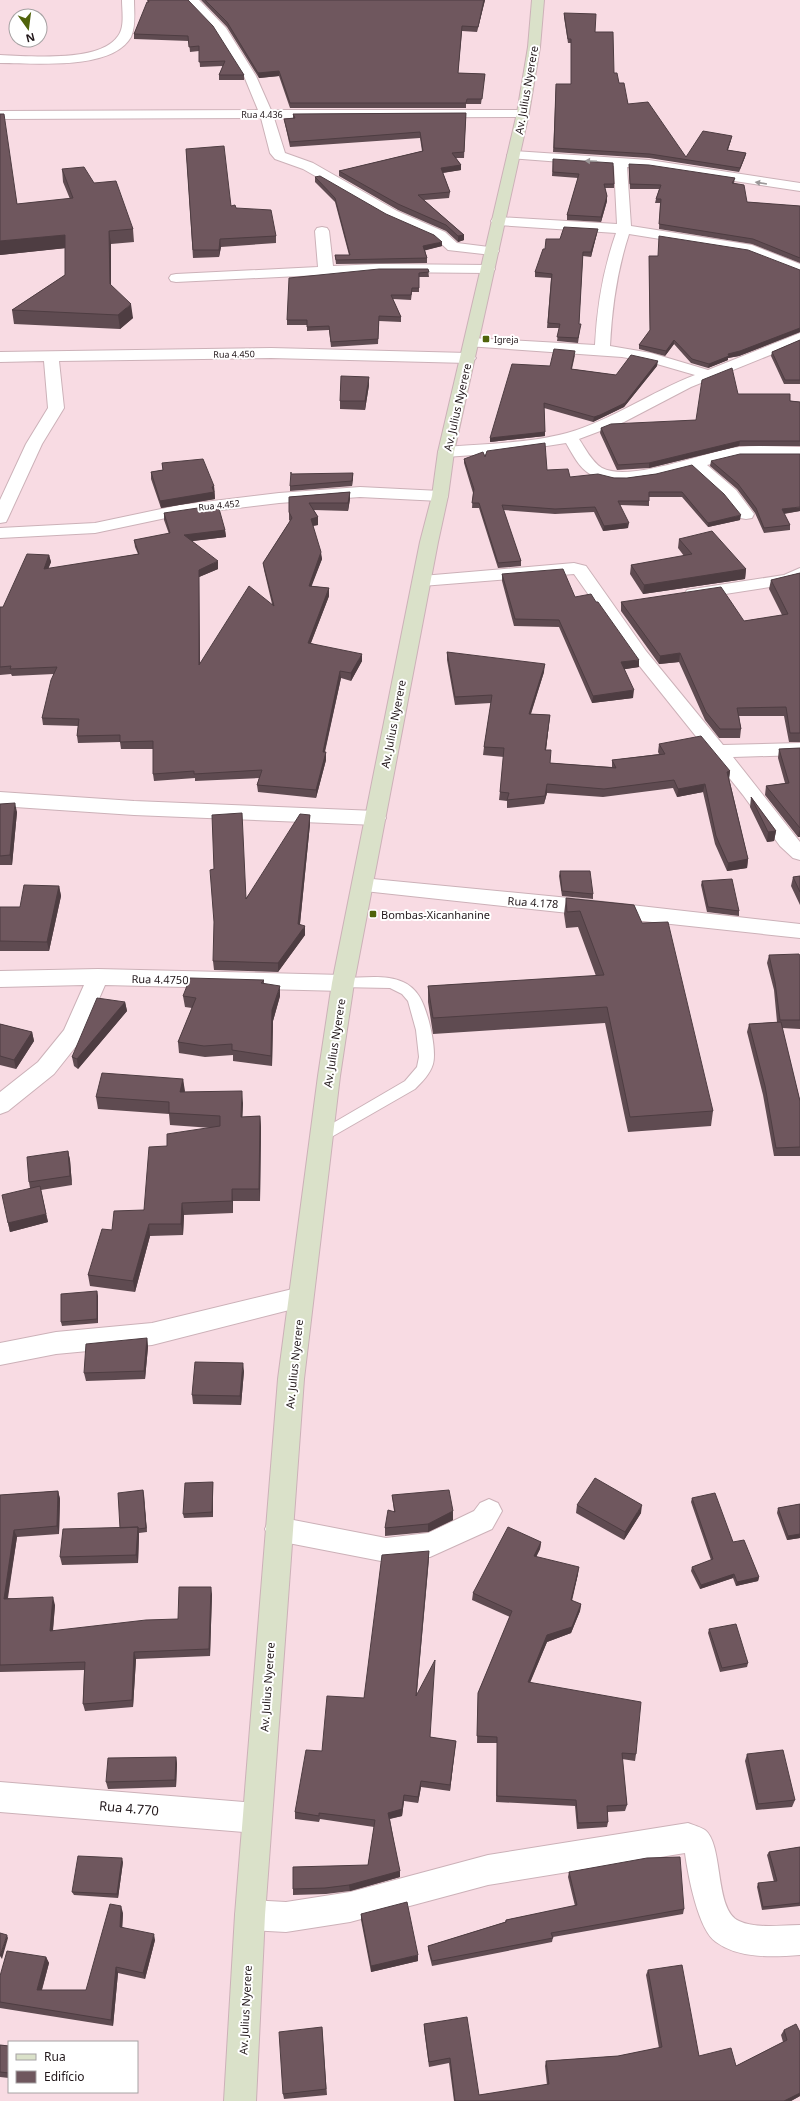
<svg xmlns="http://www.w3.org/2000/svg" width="800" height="2101" viewBox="0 0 800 2101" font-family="'Noto Sans',sans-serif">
  <rect width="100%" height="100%" fill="#f8dbe3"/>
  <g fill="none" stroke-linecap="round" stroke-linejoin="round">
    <!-- service casing -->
    <g stroke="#ccb1b8" stroke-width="2">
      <path id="service" d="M343,978c19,0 43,-4 60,4 7,3 12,8 16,14 9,14 18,53 14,68 -3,10 -11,18 -18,25l-94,54 -5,-2 -2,-4 2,-4 89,-52 12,-14 2,-10 -3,-27 -8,-29 -6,-7 -12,-6 -52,-1 -2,-4 2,-4z"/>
    </g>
    <!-- minor casing -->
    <g stroke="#ccb1b8" stroke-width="2">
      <path id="minor" d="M122,0h12c0,11 2,26 -3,37 -19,34 -98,26 -131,26v-8c29,1 100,8 118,-19 7,-9 4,-25 4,-36z
        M186,0h13l27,28 30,48 15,34h257l1,3 -1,3 -5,1 -249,1 11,35 28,10 84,48 48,21 12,11 40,5 2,3 -2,3 -5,1 -44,-5 -13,-12 -48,-21 -84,-48 -28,-10 -5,-6 -9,-35 -261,1v-8l258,-1 -14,-34 -29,-46z
        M514,151l135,9 151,23v8l-151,-23 -22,-1 4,59 121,19 48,19v9l-52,-20 -119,-19c-12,37 -17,73 -19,112l41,7 57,17 92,-37v10l-109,44 -67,35 -45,17c6,9 13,23 23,29 28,15 105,-17 137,-21 20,-2 41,0 61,0v10h-61l-32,8 29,25 18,24 -2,4 -6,1 -6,-1 -16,-20 -32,-30c-27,7 -76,22 -102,6 -11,-6 -18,-21 -24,-31l-65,10 -55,4 -6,-2 -2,-3 2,-3 6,-2c38,-3 84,-4 121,-14 45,-13 84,-41 128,-58l-45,-13 -28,-5 -155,-11 -3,-3 3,-3 5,-2 123,7c2,-39 8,-75 21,-112l-118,-8 -5,-1 -2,-3 2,-3 5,-1 119,7 -3,-58 -105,-8 -2,-3z
        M322,227l5,1 2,3 4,35 46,-2 109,1 5,1 2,3 -2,3 -5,1 -109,-1 -203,10 -5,-1 -2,-3 2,-3 5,-1 142,-7 -3,-36 2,-3z
        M271,348l197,5 5,2 3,3 -3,3 -5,2 -197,-5 -212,3 5,47 -22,36 -34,74 -2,4 -6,1v-23l26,-56 22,-36 -4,-47 -44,1v-10z
        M360,487l80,4 6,1 2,4 -2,4 -6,1 -80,-4 -81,6 -99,12 -85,18 -95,5v-10l95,-5 85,-18 99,-12z
        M574,563l12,3 60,85 77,94 77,-2v12l-67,2 67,85v18l-7,-2 -13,-12 -37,-51 -109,-136 -60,-85 -152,12 -6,-1 -3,-4 3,-4 6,-1z
        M800,568v12l-11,4 -96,15 -6,-1 -3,-4 3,-4 6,-1 91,-14z
        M0,792l134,9 242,10 7,2 3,5 -3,5 -7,2 -242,-10 -134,-9z
        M362,878l207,20 231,26v14l-445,-48 -3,-5 3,-5z
        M98,969l245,6 8,2 3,6 -3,6 -8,2 -238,-6 -24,55 -27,34 -46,37 -8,3v-22l38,-30 26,-32 20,-45 -84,2v-16z
        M301,1287l9,3 3,7 -3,7 -9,3 -149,38 -96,9 -56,11v-22l56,-11 96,-9z
        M489,1499l9,4 4,8 -10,18 -62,28 -44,5 -108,-21 -9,-3 -4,-9 4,-9 9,-3 108,21 42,-5 46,-22 6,-8z
        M0,1782l257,21 10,5 5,10 -5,10 -10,5 -257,-21z
        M688,1823c5,2 13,4 17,7 19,15 9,80 34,91 17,8 43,4 61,4v30c-27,2 -61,4 -84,-13 -18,-12 -28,-67 -31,-89l-197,32 -138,37 -64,10 -36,-2 -11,-4 -4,-11 4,-11 11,-4 36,2 64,-10 138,-37z"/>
    </g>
    <!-- secondary casing -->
    <g stroke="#ccb1b8" stroke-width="2">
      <path id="secondary" d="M532,0h12l-4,47 -11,66 -75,339 -6,44 -10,46 -84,441 -14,93 -36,303 -39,536 -9,186h-32l11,-186 43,-536 40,-303 14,-93 88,-441 12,-46 6,-44 79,-339 11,-66z"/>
    </g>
    <!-- service -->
    <use href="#service" fill="#fff" fill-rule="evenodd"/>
    <!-- minor -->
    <use href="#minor" fill="#fff" fill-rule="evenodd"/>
    <!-- secondary -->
    <use href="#secondary" fill="#dae1c9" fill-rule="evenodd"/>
  </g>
  <!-- wall -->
  <path fill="#5f4b51" d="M147,0h41l56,75v5h-25v-5l4,-9 -23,1 -1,-16 -9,1 -1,-11 -55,-2v-5l14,-32z
    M201,0h284l-8,32 -15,-1 -4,42 27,1 -4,30h-15v4h-176l-11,-32 -20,2 -32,-51z
    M564,13l31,19 33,72 58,53 45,-17 -3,10 18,3 -1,4 -6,15 -90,-14 -96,-6 3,-68h15v-41h-3l-4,-26z
    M466,113l-2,45h-8l5,7v5l-18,3 7,19 -1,6 -25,2 40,35v5l-6,2 -12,-11 -48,-21 -59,-34v-5l83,-20 -2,-13 -130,9 -5,-23 -1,-5 9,-1v-4z
    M0,114l17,90 53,-5 -7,-17 -1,-13 32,14 39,46 1,13 -23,2v41l22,33 -13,11 -106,-5 -2,-14 53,-35v-27l-65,7z
    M186,149l45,57 5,2 40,28v7l-55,4 -2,10 -26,1z
    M553,159l61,25v4h-9l2,8v5l-6,21 -34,-2v-5l11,-37 -26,-2z
    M629,164l106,14 -1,5 13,19 53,4v57l-48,-19 -93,-15 1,-26h-5l1,-4 3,-10h-29l-1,-20z
    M315,177l127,69 -17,4 2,8v5l-91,1 -1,-9h14l-14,-53 -20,-20z
    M597,233l-6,24 -8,-1 -4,68 1,5 -2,14 -21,-2 2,-13h-12l4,-50 -16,-1v-5l10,-23 15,-10z
    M649,256l151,14v62l-61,24 -11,2v2l-20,8 -17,-5 -17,-19 -9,12 -26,-7v-4l11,-14z
    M428,269l1,8h-10v15h-7l-1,8 -18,-1 8,18v5l-22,-1 -1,23 -47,3 -2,-17 -22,1v-6h-20v-5z
    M800,340v44h-16l-13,-28 1,-4z
    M575,355l-3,14 44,6 41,-9 -33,41 -25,12 -6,3 -49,-14 1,28 -55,6 60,-76z
    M369,385l-4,25 -25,-1v-8z
    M738,394l62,8v44h-61l-90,22 -32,2 -17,-37 1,-5 95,-8z
    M485,457l62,13 23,7 57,1 29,-4 84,46 -32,7 -26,-30h-33v9l-29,-1 8,23 -25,3 -9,-19 -39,2 -52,-4 18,51v5l-23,2 -19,-60h-7l1,-15 -9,-30v-4z
    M711,461l89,50 -16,3 6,11v5l-26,3 -9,-20 -18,-24 -27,-23z
    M162,463l52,23 1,13 -54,9 -10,-29v-7l12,-2z
    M353,473v4l-1,9 -62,5v-5z
    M350,492v7l-2,12 -34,-1 4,7v8l-5,1 9,33 -11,27 18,2v8l-18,47 51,18 -11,20 -10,-3 -16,74 1,8 -10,38 -58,-6 -1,-7 2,-7 -64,3v-3l-41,3 -1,-7v-25h-32l-1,-7 -42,1 -1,-7 1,-10 -35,-1 -1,-7 12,-44 -42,2 -1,-2 -11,1v-68h3l46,-52 2,7 -3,7 90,-15 -3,-7 -1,-7 35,-6 -5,-14v-7l61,17 1,7 -34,4 26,28 -19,8 1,87 72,-60 -8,-34 -1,-7 27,-42 -1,-1v-23z
    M679,539l67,30 -1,10 -102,15 -13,-20 1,-9 53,-9 -6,-8z
    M800,573v169h-11l-5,-26h-45l2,13 -1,9h-21l-14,-18 -26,-58 -20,2 -38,-53v-9l123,19 38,-6 -13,-26 2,-9z
    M502,574l73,23 21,5 43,65 -15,2 9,29 -41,5 -33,-76 -45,-1 -12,-45z
    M447,652l97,20 -13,42 19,1 -4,35 4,13 62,4v-7l47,-6 -1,-2 1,-8 71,27 -1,7 19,81 -1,9 -20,3 -12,-27 -12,-52 -26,5 -4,-9 -70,9 -56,-4 -3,11 -37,4v-7l-8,-1 5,-43 -21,-2 1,-8 7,-44 -36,2 -8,-45z
    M800,748v89h-2l-33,-42 1,-9 19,-3 -7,-25 1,-9z
    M751,797l25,34 -2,10 -7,1 -17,-35z
    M0,804l17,8 -5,53h-12z
    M310,815v9l-10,100 5,11 -27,37 -64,-2 -1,-9 33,-63z
    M560,871l33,23v5l-31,-3 -3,-20z
    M800,876v29l-9,-19 2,-9z
    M702,881l37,30v5l-32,-4 -6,-27z
    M59,886l2,10 -12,55h-49v-44h20z
    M566,898l68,7 79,206 -2,15 -83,6 -23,-109 -172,11 -5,-32v-16l168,-10 -18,-49 -12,1 -2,-14z
    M769,955l31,1v73l-18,-1 18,73v55h-26l-11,-61 -16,-63 2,-8 28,-2 -3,-32 -7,-27z
    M264,980v3l16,13 -7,25 -1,45 -39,-5v-6l-28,2 -26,-4 -1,-11 14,-34 -7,-1 -2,-11z
    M125,1002l2,9 -49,58 -4,-3 -2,-9z
    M0,1024l32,8 2,9 -18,28 -16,-4z
    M183,1079l1,13 59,11 -1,14 18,-1 1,12 -1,73h-27v12l-49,2 -1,20 -33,1 -15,56 -45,-6 -2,-11 24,-45 32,-20 23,-64 45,-18 -42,-3 -1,-11 -71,-5 -2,-12z
    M68,1151l2,9 2,25 -31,5 7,32 -38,10 -2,-9 22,-35 -1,-6z
    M98,1296v27l-36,3 -1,-4z
    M147,1338l1,9 -3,32 -59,2 -2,-8z
    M244,1371l-3,34 -48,-1 -1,-9z
    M213,1482v35l-29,1 -1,-4z
    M143,1490l4,42 -8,1v2l-1,28 -76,2 -2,-8 60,-29z
    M58,1491l2,8 -1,35 -42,3 -9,61 47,7 -2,26 125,-12 34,-25 -2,62 -74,3 -3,48 -48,4 -2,-7 1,-34 -84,2v-177z
    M392,1495l61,16v9l-25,12 -43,4v-8l9,-17z
    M692,1498l67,79 -1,4 -22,5 -3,-8 -33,11 -9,-18 1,-4 19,-7 -20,-58z
    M800,1504v34l-13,2 -10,-27 1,-5z
    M577,1505l64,8 -17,27 -48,-27z
    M541,1542l-1,7 -4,8 42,17 -6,27 9,3 -1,7 -9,22 -24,9 -17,41 106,71 -1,7 -13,-2 5,46 -2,6 -17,1v10l-1,5 -30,2 -2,-23 -79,-4 1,-59h-20l1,-50 32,-76 -38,-17 1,-7z
    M429,1551l-13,144 14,42 26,4 -6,50 -29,-4 -3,16 -14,-2 -2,15 -12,3 10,58 -50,14 -24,3 -33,1v-6l75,-24 6,-38 -54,-8 -1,3 -24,-3v-7l27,-61 42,-53z
    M709,1629l39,34 -1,4 -27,5 -12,-39z
    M747,1754l48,46 -3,7 -36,3 -11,-49z
    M176,1757l1,7 -1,23 -68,2 -2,-7z
    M800,1847v59l-38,4 -5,-23 1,-4 16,-1 -7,-27 2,-3z
    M123,1862l-5,36 -44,-3 -2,-3z
    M569,1872l115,37 -1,5 -130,23 -1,5 -120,24 -4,-16v-4l77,-24 1,-2 69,-14 -7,-29z
    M123,1913l-1,14 33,13 -10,39 -27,-6 -5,53 -113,-18v-32l46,-19 3,6 -7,27h44z
    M361,1914l57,47 -47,11 -10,-52z
    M648,1970l51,86 37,10 47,-24 -2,-7 3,-5 16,2v64l-9,5h-337l-5,-38 -20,4 -5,-38v-5l55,71 68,-10 -2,-19 1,-5 72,-5 41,-8 -13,-73z
    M322,2027l5,68 -43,4 -1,-5z
    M0,2045l9,1v32l-9,-1z"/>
  <!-- shaded-wall -->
  <path fill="#4e3d42" d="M484,0h1l-8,32 1,-5z
    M279,71v5l-20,2 -1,-5z
    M732,136l-1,4 -5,15 1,-5z
    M746,153l-1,4 -6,15 1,-4z
    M461,165v5l-20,3v-5z
    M607,196v5l-6,21v-5z
    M598,229l-7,28v-5z
    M109,231l2,13v53l-1,-13z
    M65,235l2,13 -67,7v-14z
    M464,235v5l-6,2v-6z
    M220,239l1,8 -2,10v-7z
    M442,242v4l-19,5v-5z
    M131,304l2,14 -13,11 -2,-14z
    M800,328v4l-61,24 -11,2v2l-20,8 1,-4 19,-10z
    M674,340v4l-9,12 1,-5z
    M658,361l-1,5 -33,41 -31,15 1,-5z
    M369,377v8l-4,25v-9z
    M545,432v4l-55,6v-4z
    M740,441l-1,5 -90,22v-5z
    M353,473v4l-1,9v-5z
    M214,486l1,13 -54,9 -1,-7z
    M350,492v7l-2,12v-8z
    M800,507v4l-19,3 1,-5z
    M741,515l-1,5 -32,7v-4z
    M318,517v8l-7,1v-7z
    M629,523l-1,5 -25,3 1,-5z
    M225,530l1,7 -41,5 -1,-7z
    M321,552l1,7 -13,34v-7z
    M49,555l2,7 -6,15 -1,-8z
    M218,561v8l-19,8 1,95 -1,-7v-95z
    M746,569l-1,10 -102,15 1,-9z
    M329,588v8l-21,54v-7z
    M680,653l-1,9 -20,2 1,-8z
    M362,654v7l-11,20v-8z
    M639,660v7l-19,3 1,-8z
    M545,664l-1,8 -16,50 1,-8z
    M340,671l1,7 -18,81v-7z
    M634,690l-1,8 -41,5 1,-7z
    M550,715l-1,9 -4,34v-8z
    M326,752v8l-10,38v-8z
    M730,771l-1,8 -2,-7z
    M547,784v9l-3,11 1,-8z
    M705,784l-2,8 -26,5 1,-8z
    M15,803l2,9 -5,53 -2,-10z
    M310,815v9l-11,109 -1,-9z
    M800,828v9h-2z
    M776,831l-2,10 -7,1 1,-10z
    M748,859l-1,9 -20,3 1,-8z
    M59,886l2,10 -12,55 -2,-9z
    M305,926v9l-27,37v-9z
    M280,986v10l-7,25 -1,45 -1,-10 1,-46z
    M125,1002l2,9 -49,58 -1,-10z
    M32,1032l2,9 -18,28 -2,-9z
    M183,1079l2,12 -3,13 -2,-12z
    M242,1091l1,12 -1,26 -1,-12z
    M260,1116l1,12 -1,73 -1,-12z
    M68,1151l2,9 2,25 -2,-9z
    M232,1189l1,12v12l-1,-12z
    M182,1203l2,12 -1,20 -2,-11z
    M46,1214l2,8 -38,10 -2,-9z
    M149,1224l1,12 -15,56 -2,-11z
    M97,1291l1,5v27l-1,-4z
    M147,1338l1,9 -3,32 -1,-8z
    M243,1363l1,8 -3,34 -1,-9z
    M213,1482v35l-1,-5z
    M143,1490l1,4 3,38 -1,-4z
    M58,1491l2,8 -1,35 -2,-8z
    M642,1505l-1,8 -17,27 1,-8z
    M453,1511v9l-25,12v-8z
    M138,1527l1,8 -1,28 -2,-8z
    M14,1530l3,7 -11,69 -2,-7z
    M800,1534v4l-13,2 1,-4z
    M541,1542l-1,7 -7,14 1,-7z
    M429,1551v8l-13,144v-7z
    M579,1567l-1,7 -8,33 1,-7z
    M734,1574l-1,4 -33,11 1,-4z
    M759,1577l-1,4 -22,5 1,-4z
    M211,1587l1,7 -2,62 -1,-7z
    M53,1597l2,8 -3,34 -2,-8z
    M581,1604l-1,7 -9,22 -24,9 -20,47 1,-7 19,-47z
    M134,1652l2,7 -3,48 -1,-7z
    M456,1741l-1,7 -5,43v-6z
    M176,1757l1,7 -1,23 -1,-7z
    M421,1781v6l-3,16v-6z
    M404,1795v6l-2,15 -14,3v-6z
    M122,1858l1,4 -5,36 -1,-4z
    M400,1871v6l-50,14 -1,-6z
    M121,1906l2,7 -1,20 -2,-6z
    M154,1934l1,6 -10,39 -2,-6z
    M7,1935l1,3 -6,21 -2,-3z
    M418,1955v6l-47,11v-6z
    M46,1957l3,6 -9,33 -3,-6z
    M116,1967l2,6 -5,53 -2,-6z
    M800,2093v3l-9,5h-7z"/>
  <!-- building -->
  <path fill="#6f575e" stroke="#4e3d42" d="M148,0h40l25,26 31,49h-25l6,-14 -26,1v-16l-10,1 -1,-11 -54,-2 13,-32h2z
    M205,0h279l-6,27 -16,-1 -4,47 27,1 -3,25h-15l-1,4h-176l-11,-32 -21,2 -31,-51z
    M564,13l32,1 -1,18h18l1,41h3l2,10h5l4,21 20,-2 38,55 17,-26 29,5 -5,14 19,3 -6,15 -90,-14 -96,-6 2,-64h15v-45h-3z
    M466,113l-2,39 -12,1 9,12 -20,3 9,24 -32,3 46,40 -6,1 -12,-11 -48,-21 -59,-33 84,-20 -3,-19 -130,10 -6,-23 11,-1 -2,-4z
    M0,114h4l13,90 56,-6 -11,-29 22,-2 10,16 22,-2 17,48 -24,2 1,53 21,20 -13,11 -106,-5 53,-35v-40l-65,6z
    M224,146l7,60 4,-1 1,3 35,2 5,26 -56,3 -1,11h-26l-7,-101z
    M553,159l60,4 1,21h-10l3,12 -6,21 -34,-2 12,-41 -26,-2z
    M629,164l20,1 86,13 -3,5 12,2 3,17 53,4v52l-47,-19 -94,-15 2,-25h-5l5,-14 -31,-1z
    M320,176l66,38 48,21 8,7 -19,4 4,12 -91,2 -1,-5h15l-15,-57 -20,-21z
    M564,227l34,2 -7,23h-8l-4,72h2l-3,14 -21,-1 3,-13 -12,-1 4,-49 -17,-2 8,-23h2l1,-10h14z
    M659,236l89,14 52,20v58l-60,23 -12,3 1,2 -20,8 -17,-5 -18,-19 -8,11 -27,-6 11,-15 -1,-74h9z
    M379,269h49l1,3 -10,1v15h-7l-1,7h-20l10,22 -22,-1 -1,23 -47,3 -2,-16 -22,1v-7h-20l2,-42z
    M800,340v40h-15l-13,-28z
    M554,349l21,2 -4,18 45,6 15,-20 27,6 -33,42 -25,12 -6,2 -50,-14 1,29 -55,6 22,-74 38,2z
    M732,368l6,26h52v7l10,1v39h-60l-91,22 -31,2 -17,-37 10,-4 85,-4 6,-40z
    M341,376l28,1 -4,24h-25z
    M545,443l2,27 21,-1 2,8 28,-3 16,4h13l29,-4 36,-9 32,29 17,21 -33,8 -26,-31h-33v9h-31l11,22 -25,3 -9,-19 -40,2 -53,-4 19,56 -23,2 -19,-60h-7l2,-14 -10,-30 19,-7 2,5 2,-6z
    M740,454h60v53l-18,2 8,16 -26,3 -8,-20 -18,-24 -27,-23z
    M203,459l11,27 -2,1 2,5 -54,9 -9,-29 12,-2 -1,-7z
    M291,472v2l62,-1 -1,8 -62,5z
    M350,492l-2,11h-39l9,14 -7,2 10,33 -12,34 20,2 -21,55 54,11 -11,19 -11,-2 -17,81h3l-10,38 -59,-5 5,-15 -68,4v-3l-41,3v-33l-33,1v-7l-43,1 2,-17 -37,-1 9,-38 6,-13 -47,2 1,-3 -11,1v-60h3l24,-53 22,1 -5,14 95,-15 -5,-14 36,-7 -6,-20 54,-8 7,25 -41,5 34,26 -19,9v95l50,-79 25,20 -11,-43 29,-45 -3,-6v-15z
    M712,531l34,38 -102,16 -13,-20 61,-11 -13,-15z
    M563,569l12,28 16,-3 5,8h2l41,58 -18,2 13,28 -41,6 -34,-76 -44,-1 -13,-45z
    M800,573v160h-10l-4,-26 -49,1 4,21h-21l-14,-17 -26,-59 -20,3 -39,-54 100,-15 23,34 44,-7 -17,-34z
    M447,652l98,12 -16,50 21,1 -5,35h6l-1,13 66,5 -4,-8 53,-6 -6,-10 42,-8 29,35 -3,1 21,87 -20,4 -12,-27 -11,-52 -27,5 -4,-9 -70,9 -57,-5 -2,12 -38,4 2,-7 -9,-1 4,-44 -20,-1 8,-52 -37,2z
    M800,748v80l-34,-42 23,-3 -10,-34z
    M751,797l25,34 -8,1z
    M15,803l-5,52 -10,1v-52z
    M242,813l4,86 54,-85 10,1 -12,109 7,2 -27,37 -65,-2 1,-39 -4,-52 4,-1 -2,-54z
    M560,871h30l3,23 -31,-3z
    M800,876v16l-7,-15z
    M732,879l7,32 -31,-4 -6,-26z
    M24,885l35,1 -12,56 -47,-1v-34h20z
    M566,898l68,7 8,18 26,-1 45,189 -83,6 -23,-110 -174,11 -5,-32 176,-11 -24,-64 -13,1z
    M799,954l1,2v64h-20l-5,-38 -6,-27z
    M190,978l74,2 -3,3 19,3 -8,24 -1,46 -39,-6v-6l-28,2 -26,-4 18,-44 -13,-2z
    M97,998l28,4 -48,57 -5,-2z
    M781,1022l19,79v46l-24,1 -11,-62 -16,-62z
    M0,1024l32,8 -18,28 -14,-4z
    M102,1073l81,6 -3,13 62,-1 -1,26 19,-1 -1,73h-27v12l-50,2 -1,21h-32l-16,57 -45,-6 14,-46 10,1 2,-19 30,-1 5,-63 18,-1v-12l53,-8v-10l-51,-3v-11l-73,-5z
    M68,1151l2,25 -41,6 -2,-25z
    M40,1186l6,28 -38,9 -6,-28z
    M97,1291v28l-36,3v-28z
    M147,1338l-3,33 -60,2 2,-29z
    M195,1362l48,1 -3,33 -48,-1z
    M595,1478l47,27 -17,27 -48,-27z
    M213,1482l-1,30 -29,2 2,-31z
    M143,1490l3,38 -8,1v-2l-18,1 -2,-35z
    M449,1490l4,21 -25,13 -43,4 3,-18 7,2 -3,-17z
    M58,1491l-1,35 -43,4 -10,69 49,-2 -3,34 96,-11 32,-1 1,-32h32l-2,62 -75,3 -2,48 -49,4 2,-42 -85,3v-170z
    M715,1493l18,49 11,-2 15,37 -22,5 -3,-8 -33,11 -9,-18 21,-8 -21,-61z
    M800,1504v30l-12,2 -10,-28z
    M138,1527l-2,28 -76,2 3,-28z
    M508,1527l33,15 -7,14 45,11 -8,33 10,4 -9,23 -25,8 -19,47 113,20 -5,52 -14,-1 5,52 -20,1 1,16 -30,1 -2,-23 -79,-4v-59l-20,-1 1,-43 34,-82 -39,-18z
    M429,1551l-13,145 19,-36 -5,77 26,4 -6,44 -29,-4 -3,16 -14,-2 -2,14 -14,4 12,58 -51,14 -24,3 -32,1v-22l75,-2 7,-45 -56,-7v3l-24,-4 11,-62 16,1 5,-55 37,2 18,-143z
    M736,1624l12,39 -26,5 -13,-39z
    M783,1750l12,50 -37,4 -11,-50z
    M176,1757l-1,23 -69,2 2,-24z
    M800,1847v56l-37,4 -5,-24 19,-2 -8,-29z
    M78,1856l44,2 -5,36 -45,-2z
    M680,1857l4,52 -133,24 2,5 -121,23 -4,-15 78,-24v-2l71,-15 -8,-33 78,-14z
    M407,1902l11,53 -47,11 -10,-52z
    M110,1904l11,2 -1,21 34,7 -11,39 -27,-6 -5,53 -111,-18v-26l7,-25 39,6 -9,33h49z
    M0,1933l7,2 -7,21z
    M682,1965l17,91 32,-8 5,18 51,-26 -3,-10 12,-6 4,8v61l-16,8h-329l-5,-43 -21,4 -5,-38 43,-7 12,78 70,-11 -3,-23 72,-5 44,-9 -14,-77z
    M322,2027l4,62 -43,5 -4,-62z
    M0,2045l9,1v27l-9,-1z"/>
  <!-- one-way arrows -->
  <defs><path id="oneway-solid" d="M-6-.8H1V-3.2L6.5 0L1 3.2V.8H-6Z"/></defs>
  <g fill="#9b9798">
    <use href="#oneway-solid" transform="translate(591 161) rotate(-177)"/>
    <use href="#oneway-solid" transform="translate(761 183) rotate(-171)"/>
  </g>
  <!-- markers -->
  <g fill="#50630b" stroke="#fff" stroke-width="1.5">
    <rect x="482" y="335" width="8" height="8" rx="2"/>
    <rect x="369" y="910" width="8" height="8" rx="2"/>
  </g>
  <g text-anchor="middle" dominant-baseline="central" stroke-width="4" stroke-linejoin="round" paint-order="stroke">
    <!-- far-street labels -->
    <g font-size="9" fill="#21171a" stroke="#fff">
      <text x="262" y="114">Rua 4.436</text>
      <text transform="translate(234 354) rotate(-1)">Rua 4.450</text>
      <text transform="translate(219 505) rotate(-6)">Rua 4.452</text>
    </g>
    <!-- far-poi labels -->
    <g font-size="9" fill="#21171a" stroke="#fff" text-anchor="start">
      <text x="494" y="339">Igreja</text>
    </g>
    <!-- street labels -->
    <g font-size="11" fill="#21171a" stroke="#fff">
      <text transform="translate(526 90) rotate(-80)">Av. Julius Nyerere</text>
      <text transform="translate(457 407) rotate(-77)">Av. Julius Nyerere</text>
      <text transform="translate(393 724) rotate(-79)">Av. Julius Nyerere</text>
      <text transform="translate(533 902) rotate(4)">Rua 4.178</text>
      <text transform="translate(160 979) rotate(1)">Rua 4.4750</text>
      <text transform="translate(334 1043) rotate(-81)">Av. Julius Nyerere</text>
      <text transform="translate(294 1364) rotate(-84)">Av. Julius Nyerere</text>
      <text transform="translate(267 1687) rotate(-86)">Av. Julius Nyerere</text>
      <text transform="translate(245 2010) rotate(-87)">Av. Julius Nyerere</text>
    </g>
    <!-- poi labels -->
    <g font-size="11" fill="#21171a" stroke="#fff" text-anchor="start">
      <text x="381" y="914">Bombas-Xicanhanine</text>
    </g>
    <!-- near-street labels -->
    <g font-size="13" fill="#21171a" stroke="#fff">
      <text transform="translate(129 1808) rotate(5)">Rua 4.770</text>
    </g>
  </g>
  <!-- legend -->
  <rect x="8" y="2041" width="130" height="52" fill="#ffffff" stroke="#a6a2a3"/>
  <rect x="16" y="2054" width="20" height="6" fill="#dae1c9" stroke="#a6a2a3"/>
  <text x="44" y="2061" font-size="12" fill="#21171a">Rua</text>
  <rect x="16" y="2071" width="20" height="12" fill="#6f575e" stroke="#a6a2a3"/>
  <text x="44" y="2081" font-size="12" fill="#21171a">Edifício</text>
  <!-- north arrow -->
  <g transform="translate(28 28) rotate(166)"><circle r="19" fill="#ffffff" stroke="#a6a2a3"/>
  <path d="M0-3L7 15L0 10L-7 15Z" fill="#50630b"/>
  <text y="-6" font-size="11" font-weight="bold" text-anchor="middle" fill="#21171a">N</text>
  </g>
</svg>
